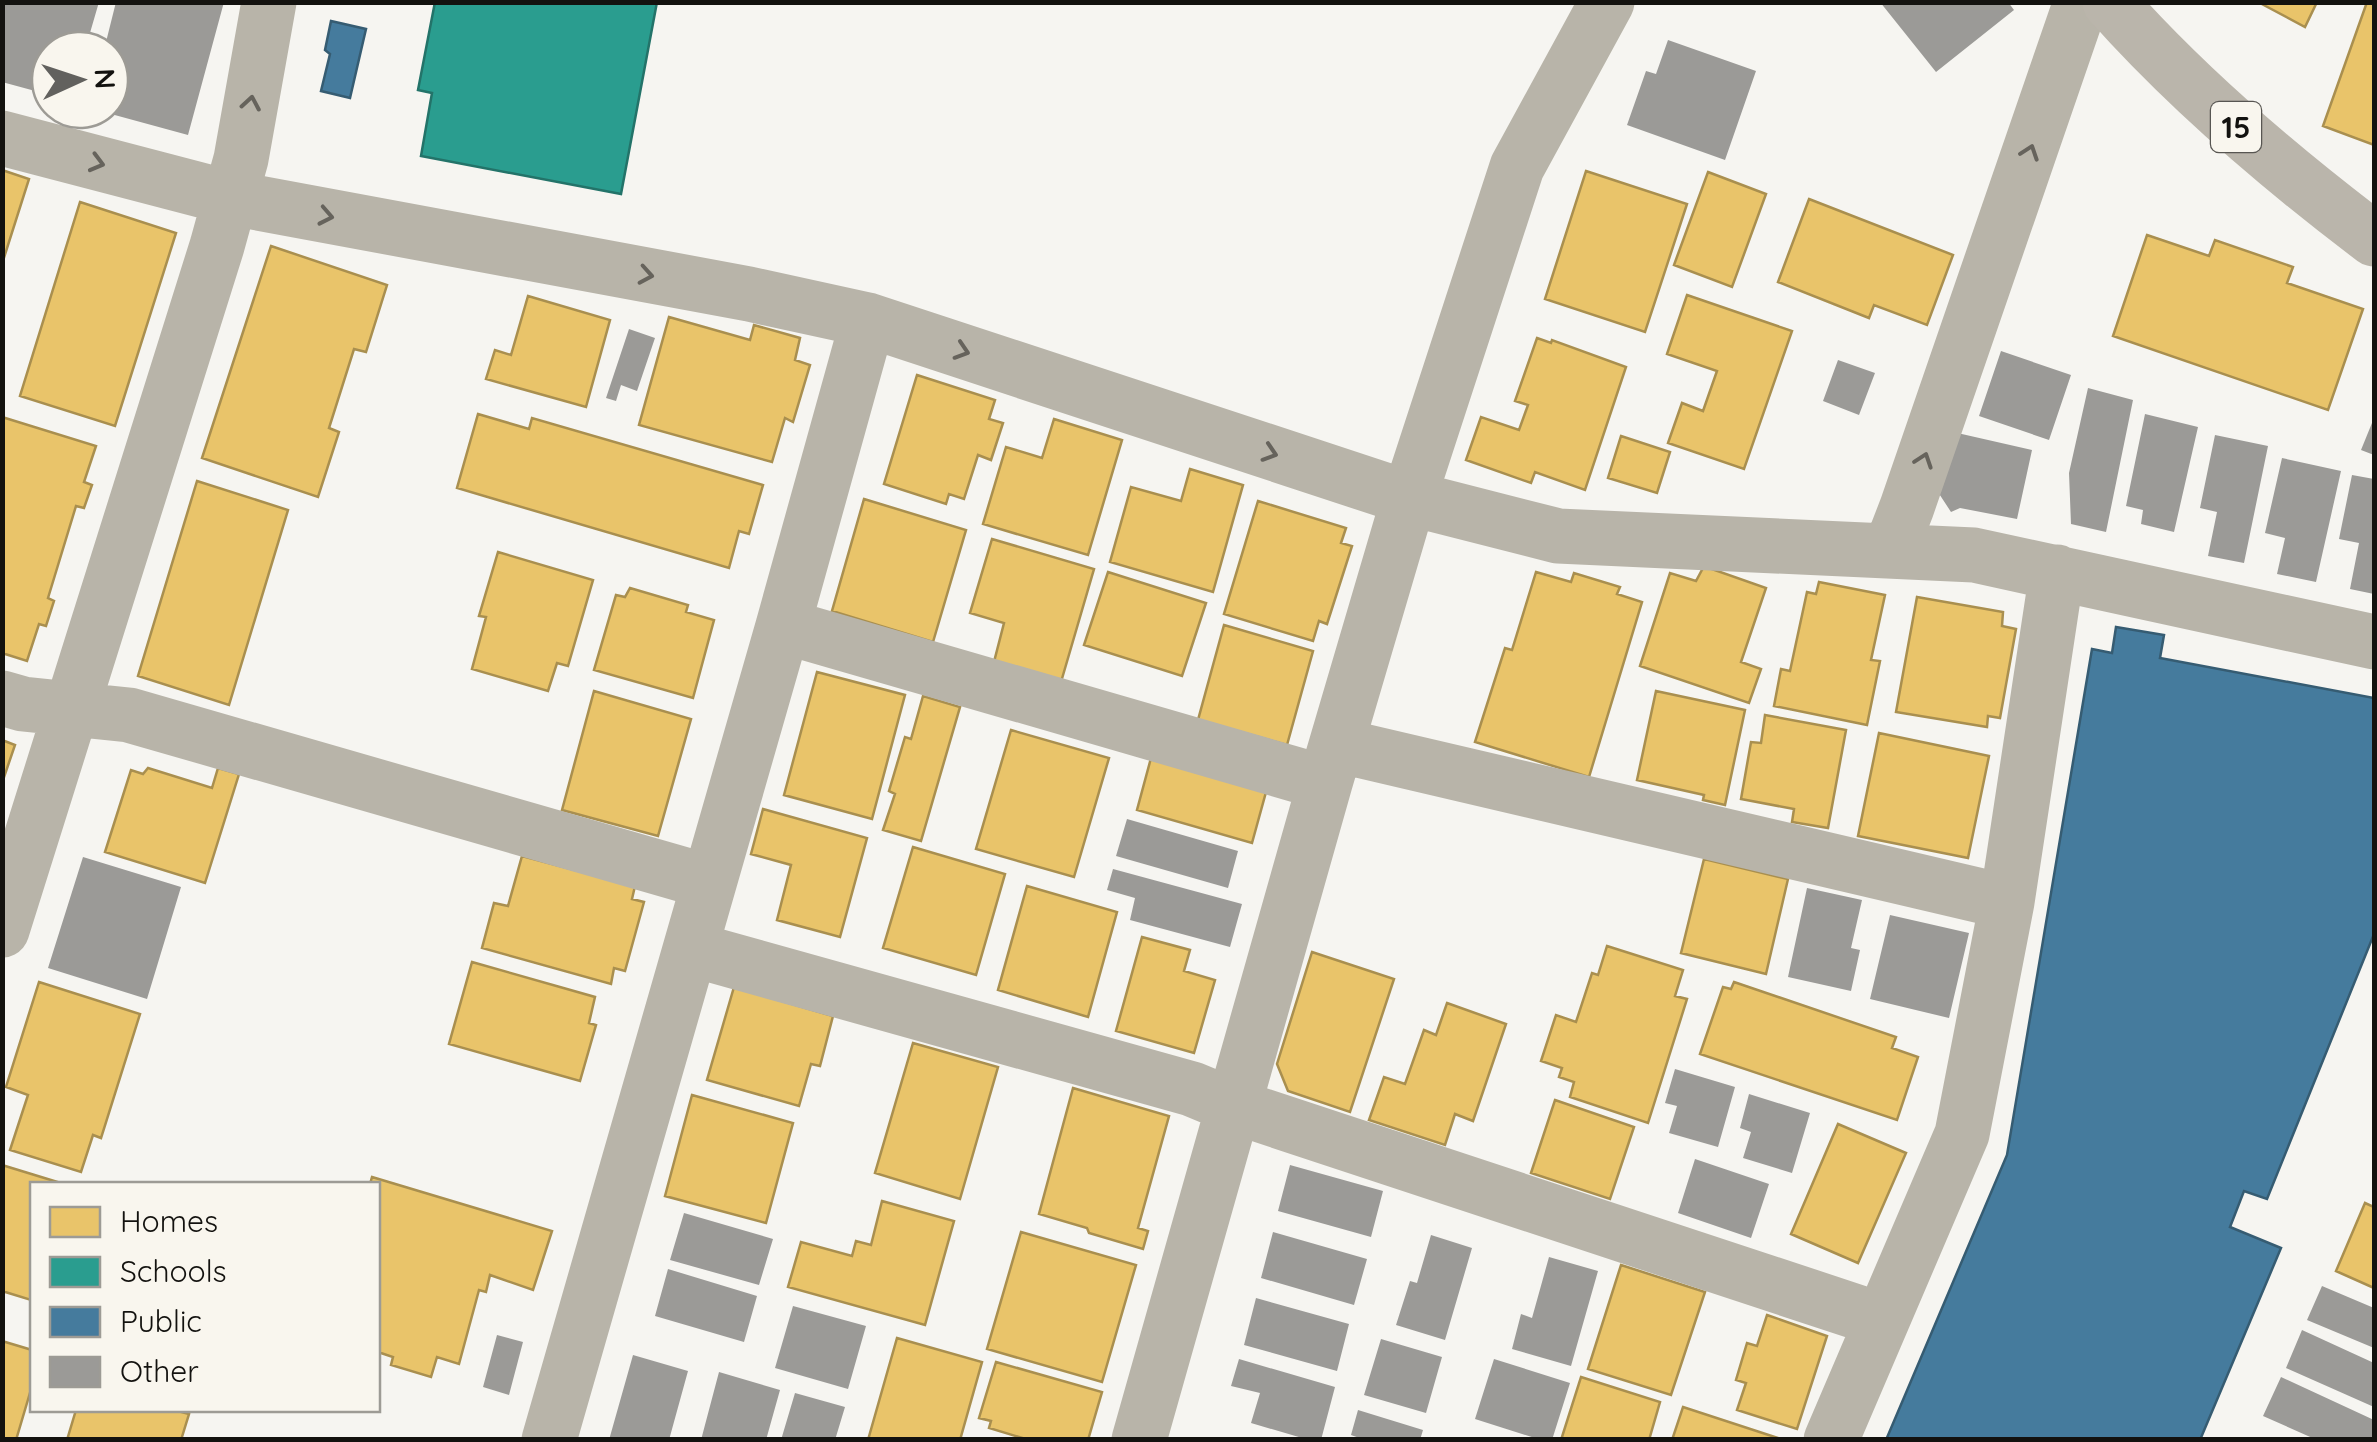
<svg xmlns="http://www.w3.org/2000/svg" width="2377" height="1442" viewBox="0 0 2377 1442" font-family="Quicksand,sans-serif">
  <rect width="100%" height="100%" fill="#f6f5f1"/>
  <!-- homes -->
  <path fill="#e9c46a" stroke="#a98f4f" stroke-width="2.5" d="M2258,2h59l-12,25z
    M2367,2h7v143l-51,-19z
    M2,170l27,9 -27,85z
    M1586,171l101,33 -42,128 -100,-33z
    M1708,172l58,22 -34,93 -58,-22z
    M1809,199l144,56 -26,70 -53,-20 -5,13 -91,-36z
    M80,202l96,31 -61,193 -95,-30z
    M2147,235l62,21 6,-16 78,27 -6,16 76,26 -35,101 -215,-74z
    M271,246l116,39 -21,67 -12,-3 -25,79 10,4 -21,65 -116,-39z
    M1687,295l105,36 -48,138 -76,-26 14,-40 21,8 14,-40 -50,-17z
    M528,296l82,24 -24,87 -100,-28 9,-29 16,5z
    M669,317l81,23 4,-15 46,13 -5,22 15,5 -17,57 -8,-4 -13,44 -133,-37z
    M1537,338l14,5 1,-3 74,27 -41,123 -50,-18 -4,11 -65,-23 15,-43 38,13 9,-25 -13,-4z
    M917,375l78,25 -6,19 14,4 -12,37 -13,-5 -14,44 -15,-5 -3,10 -62,-20z
    M478,414l51,15 3,-11 231,67 -14,49 -10,-3 -10,37 -272,-80z
    M2,417l94,29 -12,36 8,3 -8,23 -8,-2 -28,92 6,3 -8,25 -7,-2 -12,37 -25,-8z
    M1054,419l68,21 -34,115 -105,-31 23,-77 36,11z
    M1621,436l49,16 -13,41 -49,-15z
    M1190,469l53,16 -30,107 -103,-30 21,-75 50,14z
    M197,481l91,29 -59,195 -91,-29z
    M864,499l102,31 -33,112 -101,-31z
    M1258,501l88,27 -5,15 11,3 -25,78 -8,-3 -6,20 -89,-27z
    M992,539l102,30 -33,113 -67,-20 10,-39 -34,-10z
    M498,552l95,28 -25,86 -11,-3 -9,28 -76,-22 14,-52 -7,-1z
    M1703,568h6l57,20 -25,74 20,7 -12,34 -109,-37 30,-93 26,8z
    M1108,572l98,31 -24,73 -98,-31z
    M1536,572l35,10 3,-9 46,14 -3,7 25,8 -53,175 -114,-35 30,-94 7,2z
    M1819,582l66,13 -14,65 9,1 -13,64 -93,-19 7,-37 9,2 17,-79 9,2z
    M630,588l58,17 -2,7 28,8 -21,78 -99,-28 22,-75 9,2z
    M1917,597l86,15 -1,14 14,3 -16,89 -12,-2 -1,11 -91,-15z
    M1224,625l89,26 -26,94 -89,-25z
    M817,672l88,23 -33,124 -88,-24z
    M594,691l97,28 -33,117 -96,-26z
    M1656,691l89,19 -20,95 -22,-5 1,-5 -67,-15z
    M923,696l37,11 -39,134 -38,-11 12,-36 -6,-3 16,-54 6,2z
    M1765,715l81,15 -18,98 -36,-6 2,-13 -53,-10 10,-57 10,1z
    M1011,730l98,28 -35,119 -98,-28z
    M1879,733l110,23 -21,102 -110,-22z
    M2,740l13,5 -13,38z
    M1151,758l115,34 -14,51 -115,-33z
    M148,768l64,20 6,-20 21,6 -34,109 -100,-31 26,-82 12,4z
    M763,809l104,29 -27,99 -63,-17 14,-55 -40,-11z
    M913,847l92,27 -29,101 -93,-27z
    M522,856l113,30 -3,13 12,3 -19,69 -11,-3 -3,16 -129,-36 12,-45 14,3z
    M1704,859l84,20 -22,95 -85,-21z
    M1027,886l90,26 -29,105 -90,-27z
    M1142,937l48,13 -6,21 31,9 -21,73 -78,-22z
    M1607,946l76,24 -8,26 12,3 -39,124 -78,-26 4,-15 -15,-5 3,-9 -21,-7 15,-46 20,7 16,-49 6,2z
    M1312,952l82,27 -44,133 -62,-21 -11,-27z
    M472,962l123,35 -6,26 7,2 -16,56 -131,-37z
    M39,982l101,32 -39,124 -8,-3 -12,37 -71,-22 18,-55 -22,-8z
    M1734,982l162,55 -4,11 26,9 -21,63 -197,-66 23,-67 8,2z
    M734,987l99,29 -13,50 -9,-2 -12,42 -92,-26z
    M1447,1003l59,21 -33,97 -18,-7 -10,31 -76,-25 15,-43 21,7 19,-54 12,5z
    M913,1043l85,24 -38,132 -85,-26z
    M1073,1088l96,28 -31,112 10,3 -5,18 -54,-16 -2,-5 -48,-14z
    M692,1095l101,28 -27,100 -101,-27z
    M1555,1100l79,27 -24,72 -79,-26z
    M1838,1124l68,29 -48,110 -67,-29z
    M2,1165l62,19h-32v110l-1,6 -29,-9z
    M372,1177l180,54 -19,59 -43,-15 -4,17 -7,-2 -20,74 -22,-7 -6,20 -40,-12 2,-8 -15,-5v-168h-8z
    M882,1201l72,20 -29,104 -137,-38 13,-45 51,14 4,-15 15,4z
    M2365,1203l9,4v81l-38,-17z
    M1021,1232l115,33 -34,117 -115,-33z
    M1621,1265l84,27 -34,103 -83,-26z
    M1767,1315l60,21 -30,93 -60,-19 9,-27 -10,-3 11,-37 10,3z
    M897,1338l85,24 -22,78h-92z
    M2,1341l30,9v36l-16,54h-14z
    M996,1362l106,30 -14,48h-59l-40,-12 2,-7 -12,-3z
    M1581,1377l79,25 -11,38h-88z
    M1683,1407l95,31 -1,2h-105z
    M76,1410h98l15,4 -8,26h-114z"/>
  <!-- schools -->
  <path fill="#2a9d8f" stroke="#237369" stroke-width="2.5" d="M435,2h222l-36,192 -200,-38 11,-63 -14,-3z"/>
  <!-- public -->
  <path fill="#457b9d" stroke="#365c72" stroke-width="2.5" d="M331,21l35,8 -16,69 -29,-7 9,-37 -5,-4z
    M2116,627l48,8 -4,23 214,40v236l-107,265 -23,-8 -14,36 51,21 -81,192h-314l121,-285 85,-506 20,4z"/>
  <!-- building -->
  <path fill="#9b9a97" d="M2,2h97l-14,48h-35v45l-48,-13z
    M116,2h108l-36,133 -88,-24 10,-1v-60h-6z
    M1880,2h128l6,8 -78,62z
    M1668,40l88,31 -31,89 -98,-35 19,-54 10,3z
    M629,329l26,9 -18,53 -16,-6 -5,16 -10,-3z
    M2001,351l70,24 -22,65 -70,-24z
    M1838,360l37,13 -16,42 -36,-14z
    M2088,388l45,12 -27,132 -35,-8 -2,-51z
    M2145,414l53,13 -24,105 -33,-8 2,-14 -17,-4z
    M2374,418v37l-13,-5z
    M1953,432l79,18 -15,69 -57,-11 -9,4 -17,-26z
    M2215,435l53,11 -24,117 -36,-7 9,-44 -17,-4z
    M2282,458l59,13 -25,111 -39,-8 8,-36 -20,-5z
    M2352,475l22,4v115l-24,-5 9,-46 -20,-4z
    M1127,819l111,32 -10,37 -112,-32z
    M83,857l98,30 -34,112 -99,-31z
    M1113,869l129,35 -12,43 -100,-27 5,-22 -28,-8z
    M1807,888l55,12 -11,48 9,2 -9,41 -63,-14z
    M1890,915l79,18 -20,85 -79,-19z
    M1675,1069l60,18 -17,60 -49,-14 8,-27 -12,-3z
    M1749,1094l61,19 -18,60 -49,-15 8,-26 -11,-4z
    M1695,1159l74,25 -18,54 -73,-25z
    M1290,1165l93,26 -12,46 -93,-26z
    M684,1213l89,26 -14,46 -89,-25z
    M1273,1232l94,27 -13,46 -93,-27z
    M1431,1235l41,13 -27,92 -49,-15 14,-44 7,2z
    M1549,1257l49,14 -27,95 -59,-17 9,-35 11,4z
    M668,1269l89,27 -13,46 -89,-26z
    M2322,1286l52,22v40l-67,-28z
    M1256,1298l93,26 -12,47 -93,-26z
    M793,1306l73,20 -18,63 -73,-21z
    M2302,1330l72,33v44l-88,-39z
    M497,1335l26,7 -14,53 -26,-8z
    M1381,1339l61,18 -16,56 -62,-18z
    M633,1355l55,16 -19,69h-60z
    M1239,1359l96,28 -14,53h-12l-58,-17 9,-30 -29,-7z
    M1494,1359l76,24 -18,57h-11l-66,-21z
    M719,1372l61,18 -14,50h-65z
    M2281,1377l93,43v20h-57l-54,-24z
    M795,1393l50,14 -10,33h-54z
    M1358,1410l65,20 -3,10h-55l-14,-5z"/>
  <g fill="none" stroke-linecap="round" stroke-linejoin="round">
    <!-- minor -->
    <path stroke="#b8b4a9" stroke-width="55" d="M2,138l229,60 518,96 119,26 541,178 149,38 416,19 400,87
      M1890,551l17,-44 174,-505
      M783,626l542,157
      M2,698l21,6 106,11 580,167
      M1337,745l670,157
      M2,930l215,-684 24,-87 28,-157
      M691,949l501,140 41,17 648,214
      M549,1440l234,-814 85,-306
      M1139,1440l186,-657 84,-285 108,-331 90,-165
      M1831,1440l131,-306 45,-232 50,-330"/>
    <!-- primary -->
    <path stroke="#bab5ab" stroke-width="55" d="M2110,2c79,89 170,166 264,237"/>
  </g>
  <!-- one-way arrows -->
  <defs><path id="oneway-chevron" d="M-2-3.5L2.5 0L-2 3.5" fill="none" stroke-width="1.6" stroke-linecap="round" stroke-linejoin="round" transform="scale(2.5)"/></defs>
  <g stroke="#66635c">
    <use href="#oneway-chevron" transform="translate(251 103) rotate(-80)"/>
    <use href="#oneway-chevron" transform="translate(2030 152) rotate(-71)"/>
    <use href="#oneway-chevron" transform="translate(97 163) rotate(15)"/>
    <use href="#oneway-chevron" transform="translate(326 216) rotate(11)"/>
    <use href="#oneway-chevron" transform="translate(646 275) rotate(10)"/>
    <use href="#oneway-chevron" transform="translate(962 351) rotate(18)"/>
    <use href="#oneway-chevron" transform="translate(1270 453) rotate(18)"/>
    <use href="#oneway-chevron" transform="translate(1924 460) rotate(-71)"/>
  </g>
  <g text-anchor="middle" dominant-baseline="central" stroke-width="10" stroke-linejoin="round" paint-order="stroke">
    <!-- shield labels -->
    <rect fill="#f9f6ee" stroke="#585652" stroke-width="2.5" x="2211" y="102" width="50" height="50" rx="8"/>
    <g font-size="30" font-weight="bold" fill="#13120f">
      <text x="2236" y="127">15</text>
    </g>
  </g>
  <!-- border -->
  <rect width="2377" height="1442" fill="none" stroke="#13120f" stroke-width="10"/>
  <!-- legend -->
  <rect x="30" y="1182" width="350" height="230" fill="#f9f6ee" stroke="#9d9b95" stroke-width="2.5"/>
  <rect x="50" y="1207" width="50" height="30" fill="#e9c46a" stroke="#9d9b95" stroke-width="2.5"/>
  <text x="120" y="1232" font-size="30" fill="#13120f">Homes</text>
  <rect x="50" y="1257" width="50" height="30" fill="#2a9d8f" stroke="#9d9b95" stroke-width="2.5"/>
  <text x="120" y="1282" font-size="30" fill="#13120f">Schools</text>
  <rect x="50" y="1307" width="50" height="30" fill="#457b9d" stroke="#9d9b95" stroke-width="2.5"/>
  <text x="120" y="1332" font-size="30" fill="#13120f">Public</text>
  <rect x="50" y="1357" width="50" height="30" fill="#9b9a97" stroke="#9d9b95" stroke-width="2.5"/>
  <text x="120" y="1382" font-size="30" fill="#13120f">Other</text>
  <!-- north arrow -->
  <g transform="translate(80 80) rotate(87)"><circle r="48" fill="#f9f6ee" stroke="#9d9b95" stroke-width="2.5"/>
  <path d="M0-8L18 38L0 25L-18 38Z" fill="#62615e"/>
  <text y="-15" font-size="28" font-weight="bold" text-anchor="middle" fill="#13120f">N</text>
  </g>
</svg>
